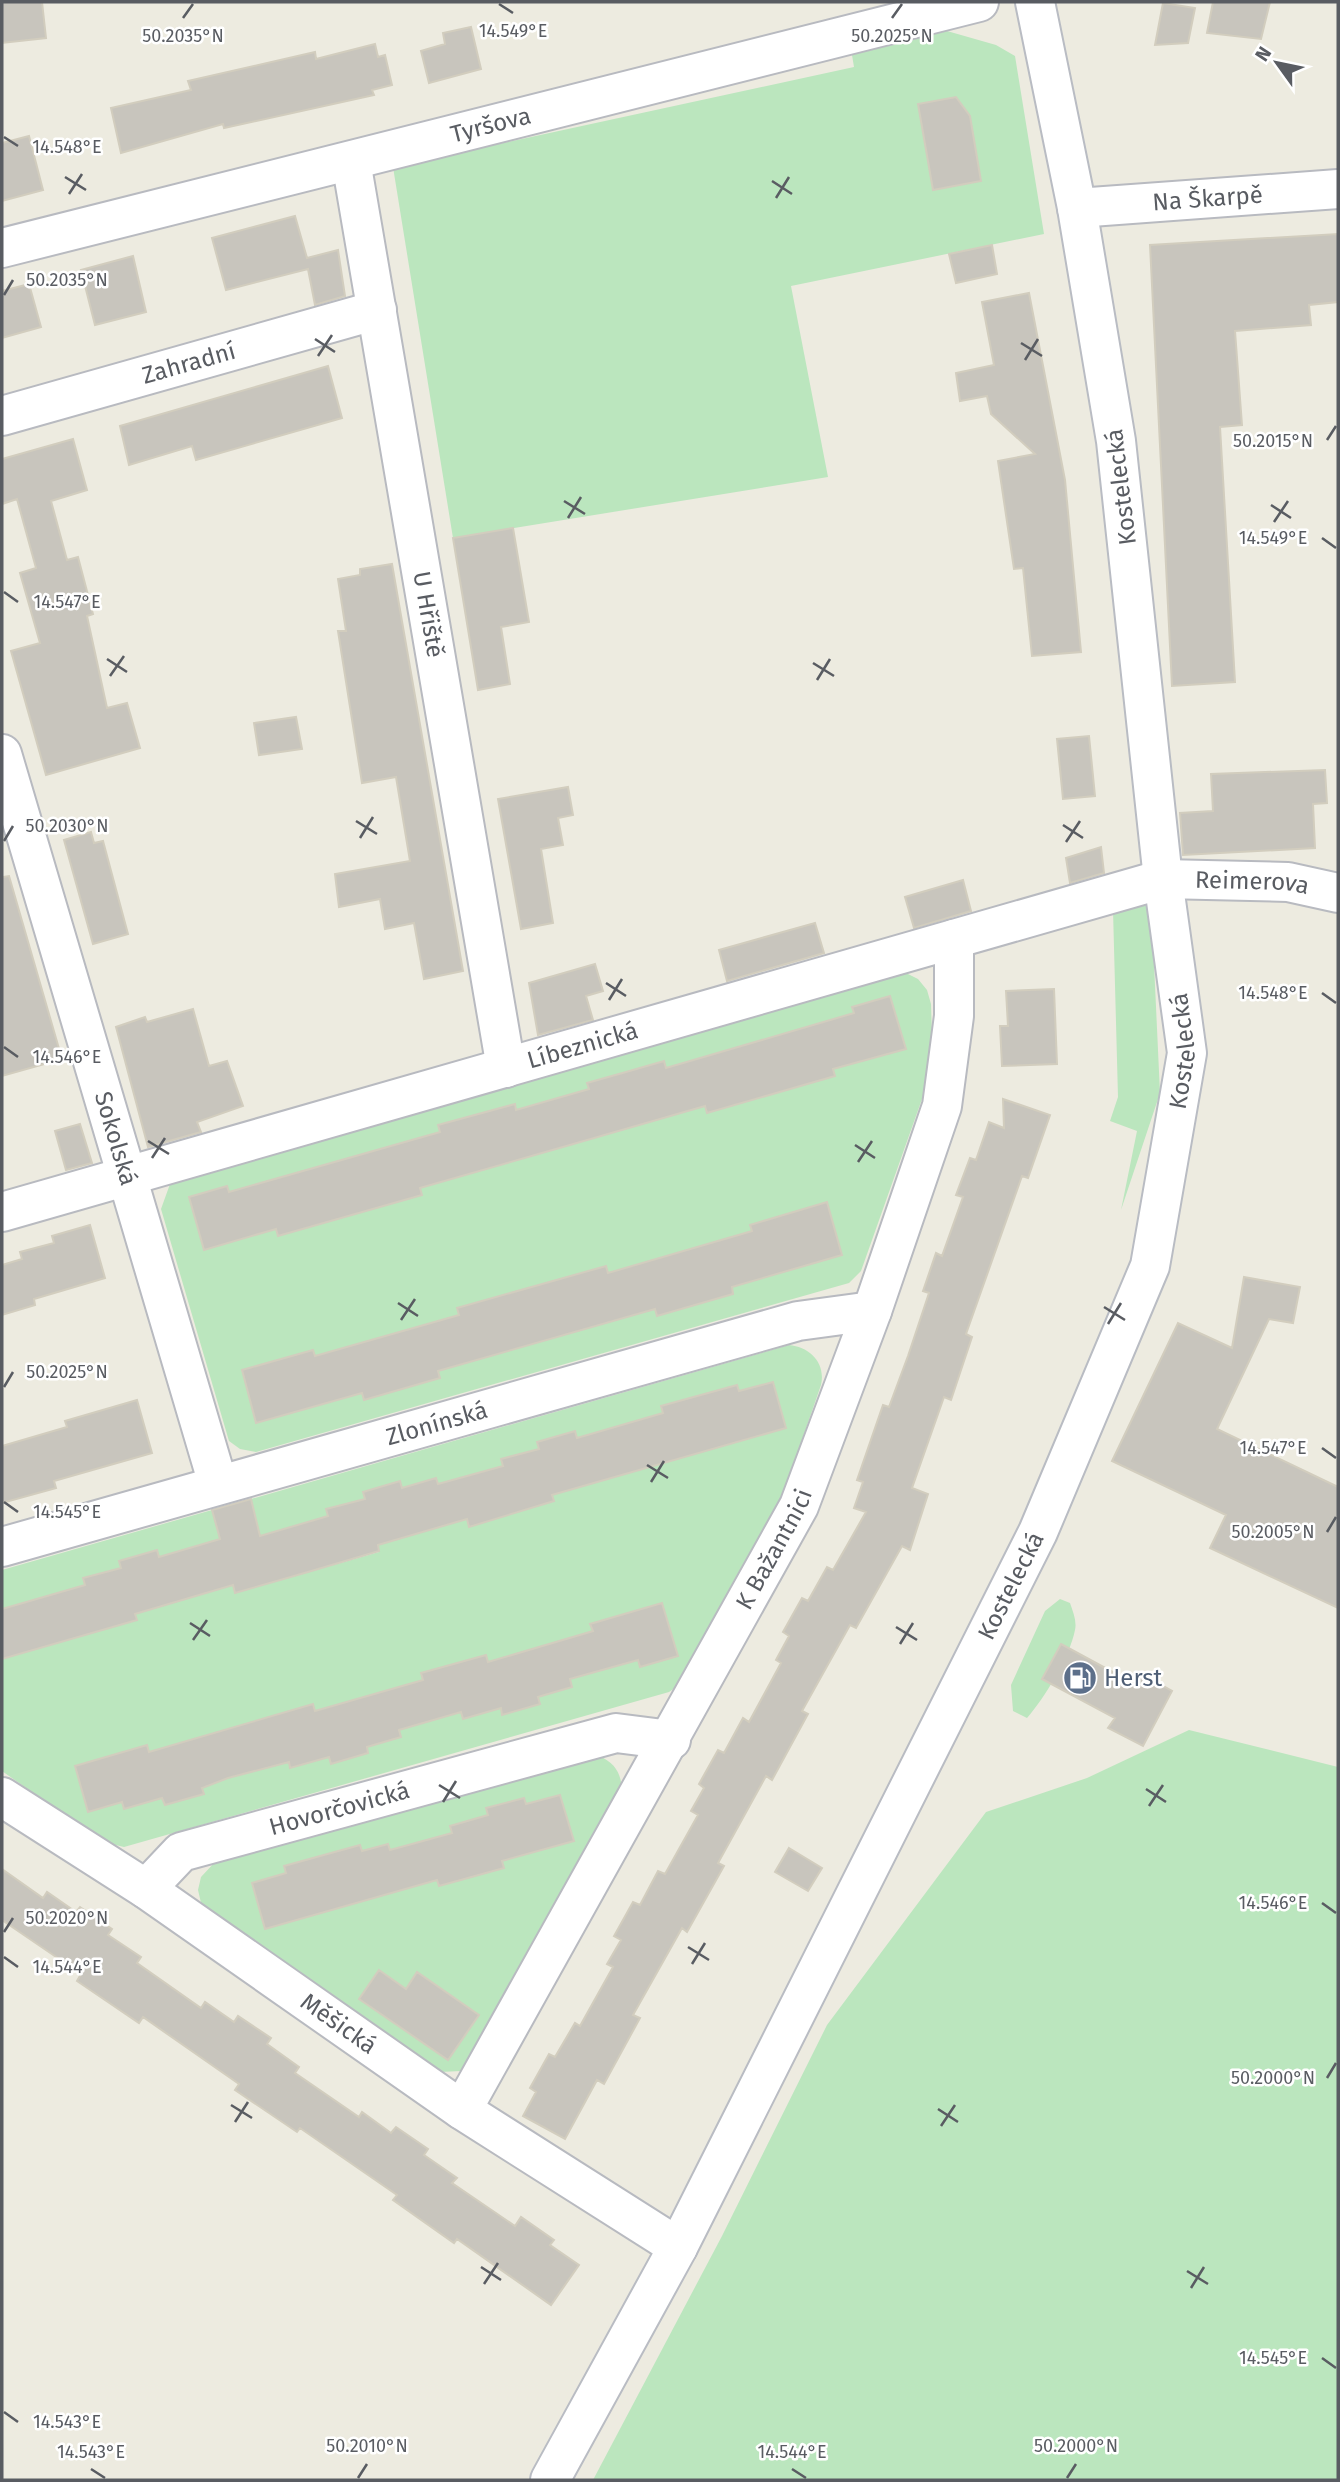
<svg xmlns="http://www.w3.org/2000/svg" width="1340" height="2482" viewBox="0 0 1340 2482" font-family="'Fira Sans',sans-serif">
  <rect width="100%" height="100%" fill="#edebe0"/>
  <!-- green -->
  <path fill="#bbe6be" d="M947,31l49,14 19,11 29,178 -253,52 37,191 -375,61 -60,-371 461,-100 -2,-12z
    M1151,899l9,194 -39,117 16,-79 -27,-10 8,-24 -5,-187z
    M888,974h20l10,5 9,11 4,14 2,64 -72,203 -12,12 -593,169 -16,-3 -11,-8 -68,-232 9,-25 14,-8z
    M789,1345c21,2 37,18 32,40l-47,136 -89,160 -16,11 -545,155 -21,-5 -101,-71v-201l210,-60 24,83 143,-41 -1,-7 71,-21 -13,-46 -34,10 -2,-7 -37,11 2,7 -38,10 1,7 -68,20 -9,-37z
    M1060,1599l10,4c3,9 7,18 5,27 -5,26 -31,69 -48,88l-14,-7 -2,-26 34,-74z
    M1189,1730l149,37v713h-745l129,-244 105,-211 159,-213 101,-34z
    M599,1756c17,7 23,19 23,37l-161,278 -21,1 -238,-165 -4,-17 3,-13 14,-15z"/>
  <!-- building -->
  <path fill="#c8c5bd" stroke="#d2cdbe" stroke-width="2" d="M2,2h40l4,36 -44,5z
    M1213,2h57l-9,37 -54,-6z
    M1163,3l32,5 -7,35 -33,2z
    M471,27l10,42 -52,14 -8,-32 24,-7 -2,-11z
    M375,44l3,13 7,-2 7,30 -20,5 2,5 -150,33 -1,-4 -102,29 -10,-45 80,-18 -3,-9 127,-29 1,7z
    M956,97l14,19 11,65 -48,9 -15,-86z
    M29,136l14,54 -41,11v-58z
    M295,216l12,42 31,-8 7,46 -30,9 -7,-36 -82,21 -14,-52z
    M1338,234v68l-29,3 2,20 -76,6 7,94 -22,2 15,255 -63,4 -22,-441z
    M992,245l5,29 -41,9 -7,-29z
    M133,256l13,56 -51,13 -14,-55z
    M29,284l12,43 -39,11v-47z
    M1029,293l36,187 16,172 -49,4 -9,-88 -9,1 -16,-108 37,-7 -44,-40 -4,-18 -27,5 -4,-28 38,-8 -12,-63z
    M328,366l14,52 -146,42 -4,-14 -63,19 -9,-39z
    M73,439l14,51 -36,11 16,59 11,-3 15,57 -6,2 20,92 20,-5 13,45 -94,27 -35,-124 29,-8 -20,-70 16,-5 -19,-69 -15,5v-45z
    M513,528l16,94 -28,5 9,57 -32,6 -25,-152z
    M392,564l71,407 -39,8 -10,-56 -29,6 -5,-30 -41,8 -4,-33 75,-13 -14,-84 -34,6 -24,-152h8l-8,-52 22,-4v-6z
    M296,717l6,32 -43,6 -5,-32z
    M1089,736l6,60 -32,3 -6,-60z
    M1325,770l2,33 -14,1 2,44 -132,7 -3,-42 33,-2 -2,-37z
    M568,787l5,28 -15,3 5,27 -22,4 12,74 -32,6 -23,-130z
    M91,832l3,11 9,-2 25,93 -35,10 -29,-104z
    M1101,847l3,26 -34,10 -4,-25z
    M9,876l53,183 -60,17v-199z
    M963,880l8,31 -57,17 -9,-31z
    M815,923l9,30 -97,28 -8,-31z
    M595,964l8,27 -17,5 7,24 -55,15 -9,-52z
    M1054,989l3,75 -55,2 -2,-40h8l-2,-35z
    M890,996l16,53 -73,20 2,7 -128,37 -2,-7 -149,43 -136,39 2,7 -144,41 -2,-7 -72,21 -15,-53 38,-11 2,6 211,-60 -2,-7 77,-21 1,6 73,-21 -2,-6 39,-11 38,-11 2,7 154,-45 34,-10 -2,-6z
    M193,1009l16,57 18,-5 16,45 -46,16 4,10 -53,15 -32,-120 29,-10 2,5z
    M1003,1099l47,16 -22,63 -6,-2 -56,158 6,3 -21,63 -7,-3 -32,91 16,6 -18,56 -8,-4 -46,82 -6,-3 -48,86 6,3 -36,66 -6,-4 -48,87 6,3 -37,66 -5,-4 -49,87 7,3 -36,66 -7,-4 -32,59 -42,-23 13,-24 -6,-4 19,-34 6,3 20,-34 5,3 33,-59 -6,-3 14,-24 -7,-4 19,-34 7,3 18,-34 7,3 33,-59 -7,-4 13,-23 -5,-4 19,-34 6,3 19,-35 6,4 32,-59 -5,-3 13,-24 -6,-4 19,-34 6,3 19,-34 6,3 33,-58 -12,-4 9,-26 -6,-2 26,-75 6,2 19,-51 21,-63 -6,-2 13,-38 6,3 21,-59 -7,-2 14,-37 6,2 13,-38 15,6z
    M80,1124l12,39 -26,7 -11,-39z
    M827,1202l15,53 -110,32 1,7 -76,22 -2,-7 -217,62 2,7 -76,22 -2,-7 -106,30 -14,-53 71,-20 2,6 144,-41 -2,-7 149,-42 2,7 144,-42 -2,-6z
    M90,1225l15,53 -71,21 1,6 -33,10v-50l20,-6 -2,-7 34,-9 -2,-7z
    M1244,1277l56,10 -7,36 -24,-4 -52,110 121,58v121l-128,-60 16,-33 -114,-54 66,-138 54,25z
    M773,1382l13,46 -234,67 2,6 -85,26 -2,-8 -89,26 1,6 -71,21 -73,21 -2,-8 -98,29 2,6 -135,39v-50l83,-24 -2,-7 38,-10 -2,-7 38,-11 2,7 61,-18 -8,-29 39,-11 9,37 68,-20 -2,-7 39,-10 -2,-7 37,-11 2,7 34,-10 2,6 65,-18 -2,-7 38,-10 -2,-7 38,-11 2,7 86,-25 -2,-7 76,-21 2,6z
    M137,1400l15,53 -98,28 2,7 -54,15v-57l65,-19 -2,-6z
    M662,1603l16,53 -38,11 -2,-7 -68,19 2,8 -34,10 2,7 -38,11 -1,-7 -38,11 -2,-7 -62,18 2,7 -34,10 1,6 -37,11 -2,-7 -39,11 -1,-6 -61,16 -26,10 2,6 -39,11 -3,-7 -38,11 -2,-7 -34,10 -13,-46 72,-21 2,7 164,-48 2,7 108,-31 -2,-7 65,-18 2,7 105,-31 -3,-7z
    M1061,1644l72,39 5,-11 34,19 -29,55 -35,-18 7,-10 -73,-39z
    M560,1795l14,46 -72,20 2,7 -65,18 -2,-6 -172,49 -13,-46 34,-10 -2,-7 76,-21 2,6 26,-7 2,6 62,-17 -2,-7 38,-11 -2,-7 38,-10 2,6z
    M789,1848l33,20 -14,23 -33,-19z
    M2,1869l41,29 4,-6 29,20 4,-5 32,22 -4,6 33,22 -4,6 64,45 4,-6 29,20 4,-6 33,22 -4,6 32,23 -4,6 64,44 3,-5 29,21 5,-6 32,22 -4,6 33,23 -5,5 63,43 6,-9 33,23 -4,5 29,20 -28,40 -94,-66 -3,4 -61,-43 4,-5 -97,-67 -3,4 -62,-42 4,-6 -96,-67 -4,6 -62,-42 4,-7 -79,-54z
    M379,1970l27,19 11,-17 62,43 -31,45 -89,-61z"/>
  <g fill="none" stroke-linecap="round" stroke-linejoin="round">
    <!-- minor casing -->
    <g stroke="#b8bac0" stroke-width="42">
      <g id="minor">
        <path id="s1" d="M351,161l155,907"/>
        <path id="s2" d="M1077,208l261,-19"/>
        <path id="s3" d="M2,248l977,-246"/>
        <path id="s4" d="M2,416l375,-106"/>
        <path id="s5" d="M2,754l216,730"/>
        <path id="s6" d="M2,1212l1161,-333 125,3 50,11"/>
        <path id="s7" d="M2,1547l796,-226 74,-10"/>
        <path id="s8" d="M2,1797l144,92 316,221 216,137"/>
        <path id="s9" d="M146,1889l35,-37 435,-119 55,7"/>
        <path id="s10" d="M462,2110l337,-604 73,-195 70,-205 12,-90v-77"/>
      </g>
    </g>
    <!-- secondary casing -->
    <g stroke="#b9bcc3" stroke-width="42">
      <g id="secondary">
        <path id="s11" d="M550,2480l128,-233 360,-715 112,-266 37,-213 -24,-174 -47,-438 -39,-233 -42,-206"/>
      </g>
    </g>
    <!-- minor -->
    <use href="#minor" stroke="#fff" stroke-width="38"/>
    <!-- secondary -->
    <use href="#secondary" stroke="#fff" stroke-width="38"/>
  </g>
  <!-- ticks -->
  <path fill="none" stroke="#595c62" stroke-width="2.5" d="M499,4l14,9M183,18l10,-14M892,18l10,-14M4,137l14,9M65,177l21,13M772,181l20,13M69,194l13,-20M776,198l13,-21M4,295l9,-15M315,339l20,13M1021,343l21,13M318,356l14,-21M1025,360l13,-21M1327,440l9,-14M564,501l21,13M1271,505l20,13M568,518l13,-21M1274,522l14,-21M1322,538l14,10M4,592l14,10M107,659l20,13M813,663l21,13M110,676l14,-20M817,680l13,-21M356,821l21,13M1063,825l20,13M360,838l13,-21M4,841l9,-15M1066,842l14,-21M606,983l20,13M1322,993l14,10M609,1000l13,-21M4,1047l14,10M148,1141l21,13M855,1145l20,13M152,1158l13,-20M858,1162l14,-21M398,1303l20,13M1104,1307l21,13M401,1320l14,-21M1108,1324l13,-21M4,1387l9,-15M1322,1448l14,10M647,1465l21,13M651,1482l13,-21M4,1502l14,10M1327,1532l9,-15M190,1623l20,13M896,1627l21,13M193,1640l14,-20M900,1644l13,-21M439,1785l21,13M1146,1789l20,13M443,1802l13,-21M1149,1806l14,-21M1322,1903l14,10M4,1932l9,-14M688,1947l21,13M4,1957l14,10M692,1964l13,-21M1327,2078l9,-15M231,2105l21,13M938,2109l20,13M235,2122l13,-20M941,2126l14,-21M481,2267l20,13M1187,2271l21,13M484,2284l14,-21M1191,2288l13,-21M1322,2358l14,10M4,2412l14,10M91,2469l14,9M792,2469l14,9M358,2478l9,-14M1067,2478l9,-14"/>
  <!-- icons -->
  <defs>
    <g id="fuel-disc" transform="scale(1.75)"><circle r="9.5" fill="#5c6f8a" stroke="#fff"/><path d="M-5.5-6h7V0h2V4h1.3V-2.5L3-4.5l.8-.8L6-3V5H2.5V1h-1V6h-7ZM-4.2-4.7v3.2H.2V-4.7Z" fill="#fff"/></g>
  </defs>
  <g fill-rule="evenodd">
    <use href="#fuel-disc" x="1080" y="1678"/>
  </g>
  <g text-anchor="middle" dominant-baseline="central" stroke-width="5" stroke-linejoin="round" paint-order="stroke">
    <!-- street labels -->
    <g font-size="24" fill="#595c62" stroke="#fff">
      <text stroke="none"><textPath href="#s3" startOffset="504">Tyršova</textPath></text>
      <text stroke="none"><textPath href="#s2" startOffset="131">Na Škarpě</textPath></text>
      <text stroke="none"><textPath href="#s4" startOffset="194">Zahradní</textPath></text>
      <text transform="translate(1121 487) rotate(-97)">Kostelecká</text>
      <text stroke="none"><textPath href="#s1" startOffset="460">U Hřiště</textPath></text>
      <text stroke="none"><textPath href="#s6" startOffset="1297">Reimerova</textPath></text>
      <text stroke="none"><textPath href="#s6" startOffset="604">Líbeznická</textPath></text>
      <text stroke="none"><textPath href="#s11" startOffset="1573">Kostelecká</textPath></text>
      <text stroke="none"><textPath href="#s5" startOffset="401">Sokolská</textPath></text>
      <text stroke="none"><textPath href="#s7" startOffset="452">Zlonínská</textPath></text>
      <text stroke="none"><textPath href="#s10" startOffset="642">K Bažantnici</textPath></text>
      <text stroke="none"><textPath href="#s11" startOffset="1006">Kostelecká</textPath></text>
      <text stroke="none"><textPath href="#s9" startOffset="215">Hovorčovická</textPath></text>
      <text stroke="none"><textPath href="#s8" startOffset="406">Měšická</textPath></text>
    </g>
    <!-- service labels -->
    <g font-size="24" fill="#4e5e75" stroke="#fff" text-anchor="start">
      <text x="1104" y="1678">Herst</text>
    </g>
  </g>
  <g font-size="18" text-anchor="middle" fill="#595c62" stroke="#fff" stroke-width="5" stroke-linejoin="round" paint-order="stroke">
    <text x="513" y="37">14.549°E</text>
    <text x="183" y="42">50.2035°N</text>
    <text x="892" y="42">50.2025°N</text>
    <text x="67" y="153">14.548°E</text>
    <text x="67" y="286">50.2035°N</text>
    <text x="1273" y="447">50.2015°N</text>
    <text x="1273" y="544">14.549°E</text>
    <text x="67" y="608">14.547°E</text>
    <text x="67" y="832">50.2030°N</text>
    <text x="1273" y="999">14.548°E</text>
    <text x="67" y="1063">14.546°E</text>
    <text x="67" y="1378">50.2025°N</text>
    <text x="1273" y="1454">14.547°E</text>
    <text x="67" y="1518">14.545°E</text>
    <text x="1273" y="1538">50.2005°N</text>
    <text x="1273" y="1909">14.546°E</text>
    <text x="67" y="1924">50.2020°N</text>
    <text x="67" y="1973">14.544°E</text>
    <text x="1273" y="2084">50.2000°N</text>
    <text x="1273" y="2364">14.545°E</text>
    <text x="67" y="2428">14.543°E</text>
    <text x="367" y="2452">50.2010°N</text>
    <text x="1076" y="2452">50.2000°N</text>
    <text x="91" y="2458">14.543°E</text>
    <text x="792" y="2458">14.544°E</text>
  </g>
  <!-- border -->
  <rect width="1340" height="2482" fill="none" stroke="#595c62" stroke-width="7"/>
  <!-- north arrow -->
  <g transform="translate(1277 63) rotate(303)" stroke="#ffffff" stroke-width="5" paint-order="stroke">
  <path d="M0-5L12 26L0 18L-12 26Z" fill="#595c62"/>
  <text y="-10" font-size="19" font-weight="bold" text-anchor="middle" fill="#595c62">N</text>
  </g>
</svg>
